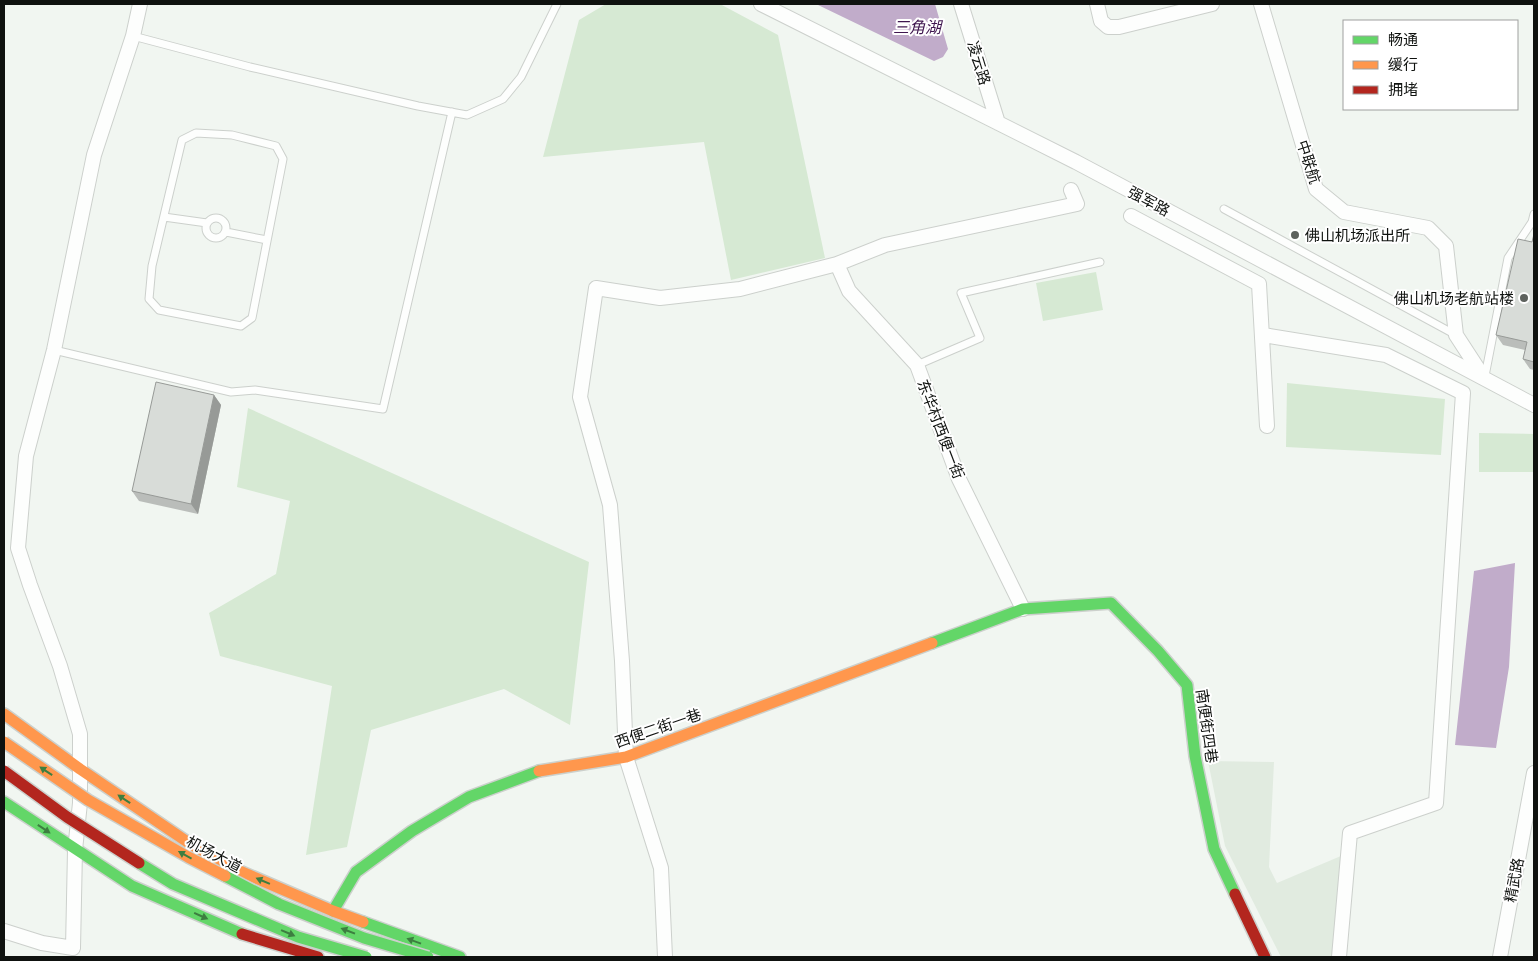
<svg xmlns="http://www.w3.org/2000/svg" width="1538" height="961" viewBox="0 0 1538 961" font-family="'Public Sans','Noto Sans SC',sans-serif">
  <rect width="100%" height="100%" fill="#f1f6f1"/>
  <!-- built -->
  <path fill="#e1ebe0" d="M1208,761l66,1 -5,105 8,16 71,-30 -14,104h-53l-56,-111z"/>
  <!-- green -->
  <path fill="#d6e9d3" d="M606,4h114l58,31 47,223 -94,22 -27,-138 -161,15 36,-137z
    M1096,272l7,38 -60,11 -7,-38z
    M1287,383l158,16 -4,56 -155,-8z
    M248,408l341,154 -19,163 -66,-36 -133,41 -24,117 -41,8 26,-169 -112,-30 -11,-43 67,-39 14,-73 -53,-14z
    M1479,433l55,1v38h-55z"/>
  <!-- water -->
  <path fill="#c1acca" d="M816,4h119l13,45 -5,8 -9,4z
    M1515,563l-6,104 -13,81 -41,-3 19,-174z"/>
  <g fill="none" stroke-linecap="round" stroke-linejoin="round">
    <!-- lane casing -->
    <g stroke="#ccd0cc" stroke-width="9">
      <path id="lane" d="M133,36l117,31 168,39 49,9 36,-16 18,-22 36,-73
        M196,133l36,2 44,11 7,13 -31,159 -11,8 -82,-16 -10,-11 3,-33 30,-126z
        M1224,209l232,126
        M164,217l43,6
        M206 228a10 10 0 1 1 20 0a10 10 0 1 1-20 0Z
        M226,232l41,8
        M54,350l177,42 24,-2 128,19 69,-297
        M917,365l63,-27 -19,-45 139,-31
        M1485,376l23,-118 24,-36 2,-8"/>
    </g>
    <!-- street casing -->
    <g stroke="#ccd0cc" stroke-width="16">
      <path id="street" d="M761,4l315,158 458,243
        M961,4l37,119
        M1097,4l4,17 7,6h11l93,-23
        M1261,4l55,185 28,23 84,16 18,18 10,89 28,43
        M1131,216l128,68 8,142
        M837,264l12,27 68,74 42,114 64,130
        M1263,335l123,20 77,38 -27,410 -86,30 -11,124
        M4,931l38,12 31,5 2,-98 5,-47v-69l-20,-68 -30,-81 -12,-37 8,-92 28,-106 40,-195 39,-119 7,-32
        M665,957l-4,-89 -35,-111 -4,-96 -12,-156 -30,-108 16,-109 64,10 80,-9 97,-25 48,-19 192,-41 -6,-14
        M1500,957l34,-184"/>
    </g>
    <!-- fast casing -->
    <g stroke="#ccd0cc" stroke-width="14">
      <path id="fast" d="M932,643l91,-34 88,-6 47,48 29,34 8,71 19,93 21,45
        M4,802l128,84 110,48
        M333,911l23,-39 56,-41 57,-34 70,-26
        M363,922l97,35"/>
    </g>
    <!-- slow casing -->
    <g stroke="#ccd0cc" stroke-width="14">
      <path id="slow" d="M4,714l76,55 134,91 119,51 30,11
        M539,771l87,-14 306,-114"/>
    </g>
    <!-- jam casing -->
    <g stroke="#ccd0cc" stroke-width="14">
      <path id="jam" d="M1235,894l30,63
        M242,934l76,23"/>
    </g>
    <!-- lane -->
    <use href="#lane" stroke="#fdfefd" stroke-width="7"/>
    <!-- street -->
    <use href="#street" stroke="#fdfefd" stroke-width="14"/>
    <!-- fast -->
    <use href="#fast" stroke="#63d668" stroke-width="11"/>
    <!-- slow -->
    <use href="#slow" stroke="#ff974d" stroke-width="11"/>
    <!-- jam -->
    <use href="#jam" stroke="#b3261e" stroke-width="11"/>
    <!-- fast-bridge casing -->
    <g stroke="#ccd0cc" stroke-width="14" stroke-linecap="butt">
      <path id="fast-bridge" d="M139,863l34,21 125,53 68,20
        M225,876l54,28 85,34 64,19"/>
    </g>
    <!-- slow-bridge casing -->
    <g stroke="#ccd0cc" stroke-width="14" stroke-linecap="butt">
      <path id="slow-bridge" d="M4,742l84,58 100,57 37,19"/>
    </g>
    <!-- jam-bridge casing -->
    <g stroke="#ccd0cc" stroke-width="14" stroke-linecap="butt">
      <path id="jam-bridge" d="M4,771l63,46 72,46"/>
    </g>
    <!-- fast-bridge -->
    <use href="#fast-bridge" stroke="#63d668" stroke-width="11"/>
    <!-- slow-bridge -->
    <use href="#slow-bridge" stroke="#ff974d" stroke-width="11"/>
    <!-- jam-bridge -->
    <use href="#jam-bridge" stroke="#b3261e" stroke-width="11"/>
  </g>
  <!-- wall -->
  <path fill="#babdba" d="M1534,234v136l-4,-1 -7,-10 2,-9 -22,-5 -7,-10 36,-93z
    M214,395l7,10 -23,109 -59,-13 -7,-10z"/>
  <!-- shaded-wall -->
  <path fill="#979a97" d="M214,395l7,10 -23,109 -7,-10z"/>
  <!-- building -->
  <path fill="#d8dcd8" stroke="#979a97" d="M1534,234v128l-11,-3 4,-17 -31,-7 22,-96 14,3z
    M156,382l58,13 -23,109 -59,-13z"/>
  <!-- one-way arrows -->
  <defs><path id="oneway-solid" d="M-6-.8H1V-3.2L6.5 0L1 3.2V.8H-6Z" transform="scale(1.25)"/></defs>
  <g fill="#3d7e40">
    <use href="#oneway-solid" transform="translate(46 771) rotate(-146)"/>
    <use href="#oneway-solid" transform="translate(124 799) rotate(-146)"/>
    <use href="#oneway-solid" transform="translate(44 829) rotate(34)"/>
    <use href="#oneway-solid" transform="translate(185 855) rotate(-151)"/>
    <use href="#oneway-solid" transform="translate(263 881) rotate(-157)"/>
    <use href="#oneway-solid" transform="translate(201 916) rotate(24)"/>
    <use href="#oneway-solid" transform="translate(348 931) rotate(-159)"/>
    <use href="#oneway-solid" transform="translate(288 933) rotate(23)"/>
    <use href="#oneway-solid" transform="translate(414 941) rotate(-160)"/>
  </g>
  <!-- markers -->
  <g fill="#5e625e" stroke="#fff" stroke-width="2">
    <circle cx="1295" cy="235" r="5"/>
    <circle cx="1524" cy="298" r="5"/>
  </g>
  <g text-anchor="middle" dominant-baseline="central" stroke-width="4" stroke-linejoin="round" paint-order="stroke">
    <!-- street labels -->
    <g font-size="15" fill="#0f120f" stroke="#fff">
      <text transform="translate(979 63) rotate(73)">凌云路</text>
      <text transform="translate(1309 162) rotate(72)">中联航</text>
      <text transform="translate(1149 201) rotate(28)">强军路</text>
      <text transform="translate(941 429) rotate(69)">东华村西便一街</text>
      <text transform="translate(1207 726) rotate(82)">南便街四巷</text>
      <text transform="translate(658 728) rotate(-19)">西便二街一巷</text>
      <text transform="translate(214 854) rotate(28)">机场大道</text>
      <text transform="translate(1514 880) rotate(-79)">精武路</text>
    </g>
    <!-- poi labels -->
    <g font-size="15" fill="#0f120f" stroke="#fff" text-anchor="start">
      <text x="1305" y="235">佛山机场派出所</text>
      <text x="1514" y="298" text-anchor="end">佛山机场老航站楼</text>
    </g>
    <!-- water labels -->
    <g font-size="16" font-style="italic" fill="#3f164f" stroke="#fff">
      <text x="917" y="27">三角湖</text>
    </g>
  </g>
  <!-- border -->
  <rect width="1538" height="961" fill="none" stroke="#0f120f" stroke-width="10"/>
  <!-- legend -->
  <rect x="1343" y="20" width="175" height="90" fill="#ffffff" stroke="#9fa09f"/>
  <rect x="1353" y="36" width="25" height="8" fill="#63d668" stroke="#9fa09f"/>
  <text x="1388" y="45" font-size="15" fill="#0f120f">畅通</text>
  <rect x="1353" y="61" width="25" height="8" fill="#ff974d" stroke="#9fa09f"/>
  <text x="1388" y="70" font-size="15" fill="#0f120f">缓行</text>
  <rect x="1353" y="86" width="25" height="8" fill="#b3261e" stroke="#9fa09f"/>
  <text x="1388" y="95" font-size="15" fill="#0f120f">拥堵</text>
</svg>
